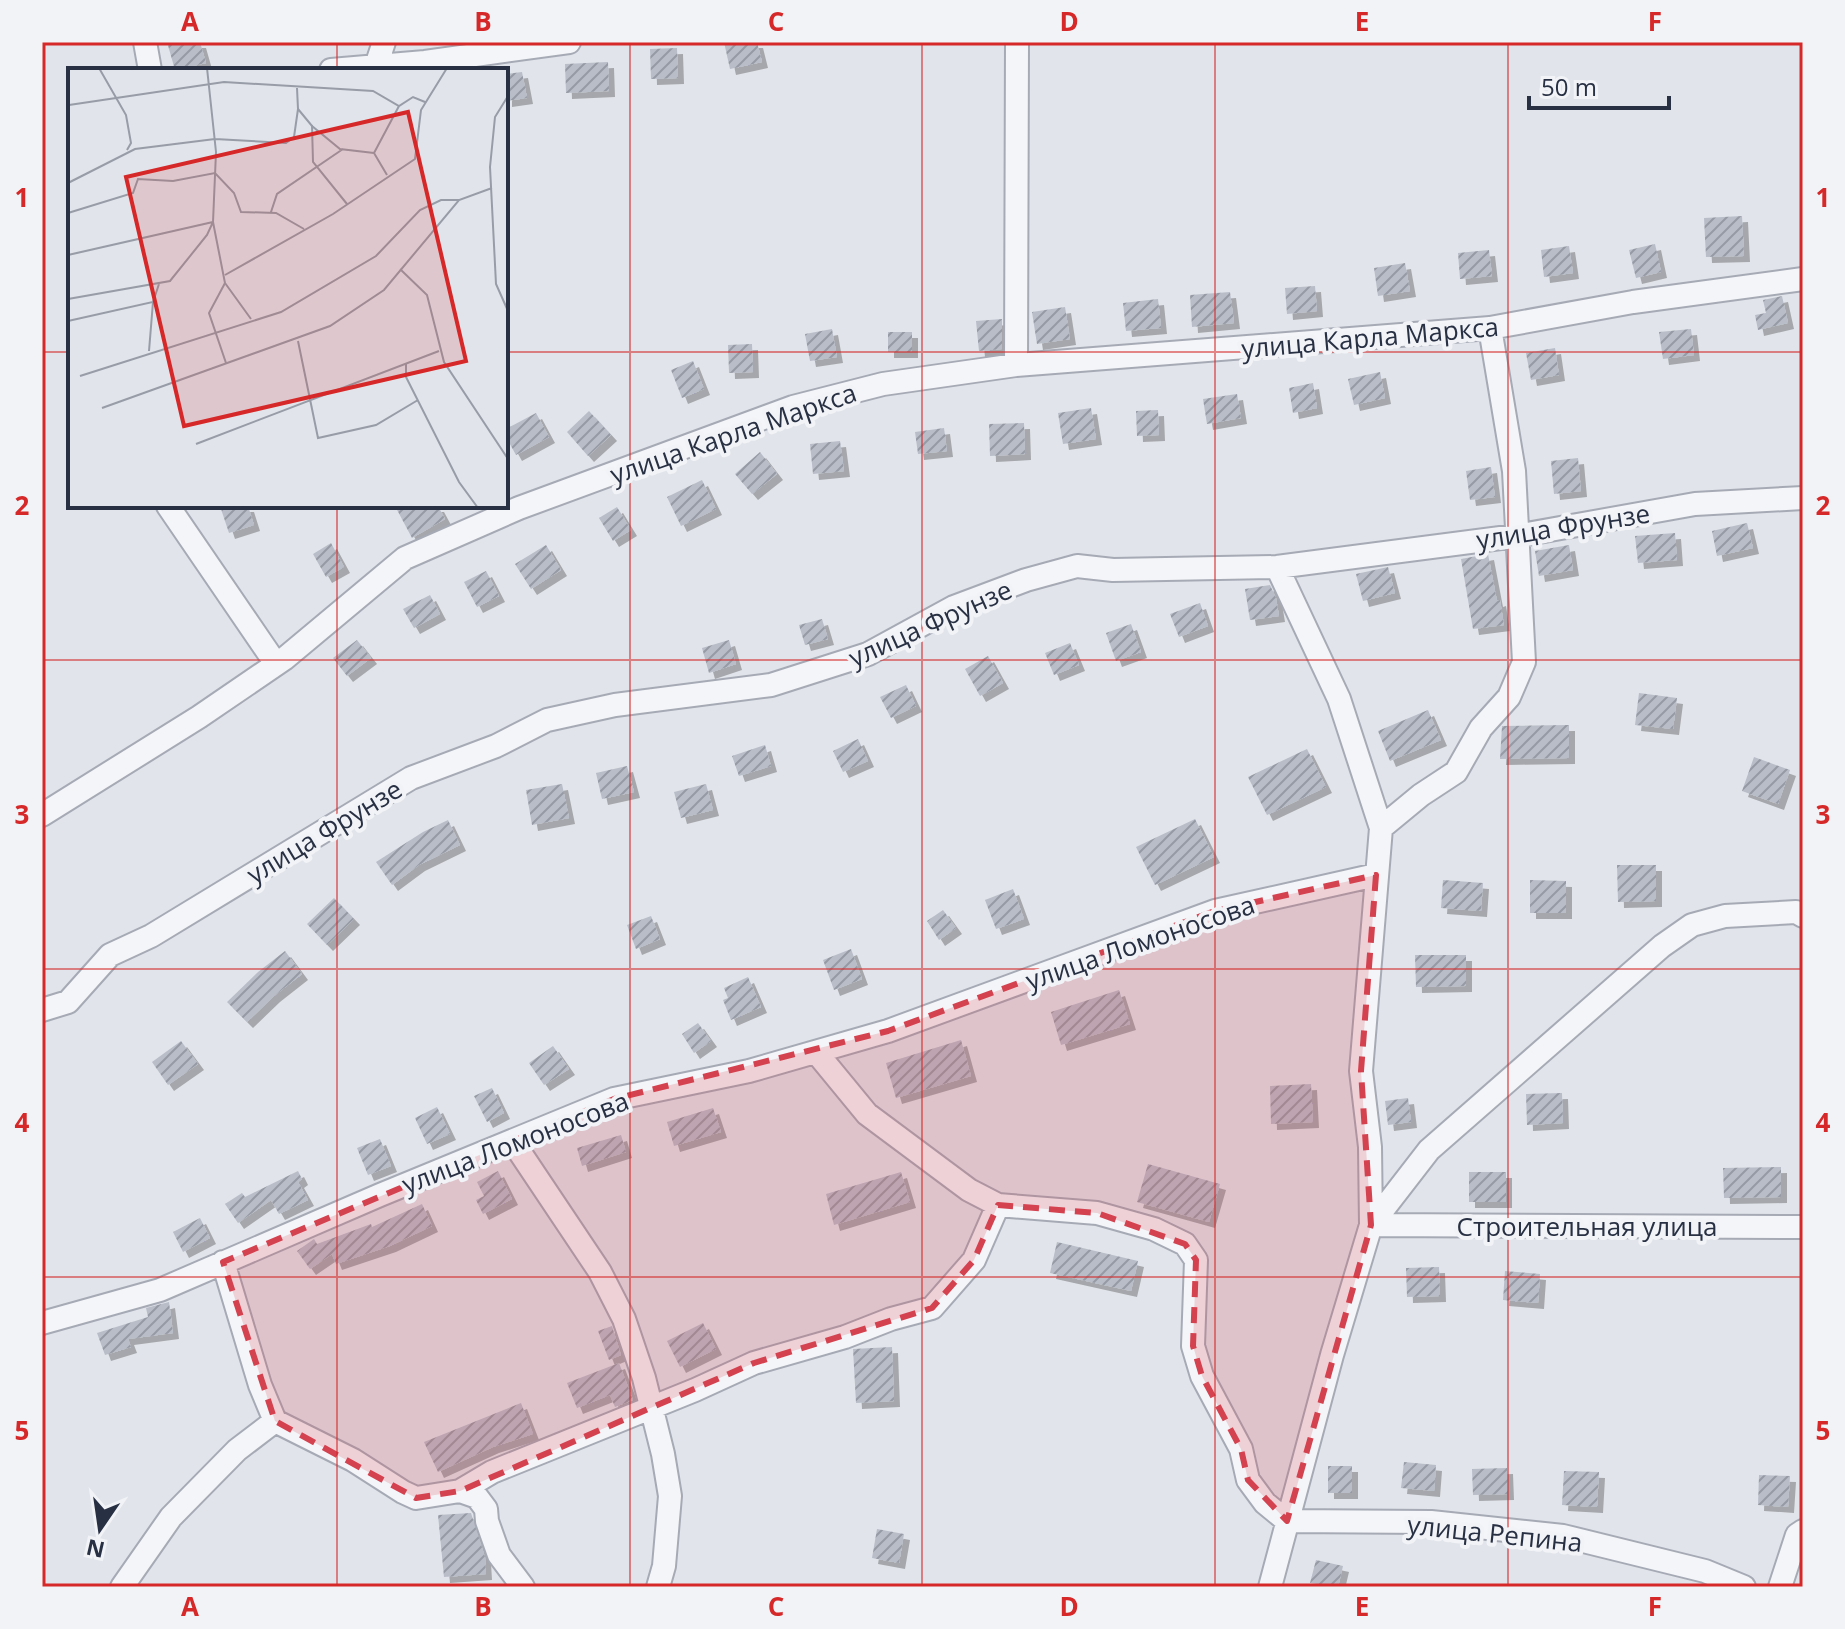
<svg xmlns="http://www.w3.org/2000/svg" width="1845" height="1629" viewBox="0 0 1845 1629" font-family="'Open Sans',sans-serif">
  <defs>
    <pattern id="building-hatch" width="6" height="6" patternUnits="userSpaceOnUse" patternTransform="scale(2)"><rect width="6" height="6" fill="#b8bdc8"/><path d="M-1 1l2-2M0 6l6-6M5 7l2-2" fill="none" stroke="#969aa4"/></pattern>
    <filter id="shadow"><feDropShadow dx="6" dy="6" stdDeviation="0" flood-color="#0004"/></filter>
  </defs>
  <rect width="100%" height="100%" fill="#e1e4ea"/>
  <!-- building -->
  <path fill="url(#building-hatch)" filter="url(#shadow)" d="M167,42h33l6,21 -31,7z
    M724,42h33l5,20 -32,7z
    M677,48l1,30 -27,1 -1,-30z
    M608,62l1,29 -43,2 -1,-29z
    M522,72l5,26 -21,3v-27z
    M1742,216l2,40 -38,1 -2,-39z
    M1655,244l6,28 -25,6 -7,-28z
    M1569,246l4,27 -29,4 -3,-27z
    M1489,250l3,26 -32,3 -2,-26z
    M1405,263l5,28 -32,5 -4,-28z
    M1315,286l2,25 -30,3 -2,-26z
    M1230,292l4,31 -42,4 -2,-32z
    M1782,296l6,27 -30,7 -3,-15 11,-2 -3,-13z
    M1158,299l3,29 -35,3 -3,-28z
    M1065,307l5,32 -33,5 -5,-32z
    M1002,319v30l-23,2 -3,-30z
    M832,329l5,28 -27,4 -5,-27z
    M1691,329l3,26 -31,4 -4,-27z
    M888,332h24v20h-24z
    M752,344l1,28 -24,1 -1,-28z
    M1555,348l4,27 -28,5 -5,-27z
    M693,361l11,28 -22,9 -11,-28z
    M1380,372l5,26 -31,7 -6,-26z
    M1313,383l4,25 -24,5 -4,-25z
    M1237,394l4,24 -34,6 -4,-25z
    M1091,408l5,31 -33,5 -5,-31z
    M1158,410l1,25 -22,1 -1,-25z
    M589,411l22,24 -23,21 -21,-24z
    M536,413l13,24 -33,18 -10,-18v-8z
    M1024,423l1,31 -35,2 -1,-32z
    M944,428l3,23 -29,3 -3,-22z
    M840,441l4,30 -31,3 -3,-30z
    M760,452l17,22 -25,20 -17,-20z
    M1578,458l3,33 -27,3 -3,-33z
    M1491,467l4,30 -25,3 -4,-29z
    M702,480l14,29 -35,17 -14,-29z
    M220,506h28l6,19 -25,8z
    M395,506h43l7,13 -33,19z
    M617,507l14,23 -18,11 -14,-23z
    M1747,523l6,25 -36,8 -5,-25z
    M1675,533l2,27 -39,3 -3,-27z
    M331,543l13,24 -18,10 -13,-23z
    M546,545l15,25 -30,19 -16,-25z
    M1569,545l4,25 -34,6 -4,-25z
    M1488,554l9,47 3,-1 4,25 -31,4 -12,-70z
    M1388,567l7,26 -32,8 -7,-27z
    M486,571l13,25 -22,11 -13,-25z
    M1270,585l6,13 3,18 -29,4 -5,-31z
    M430,595l10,19 -26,14 -11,-19z
    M1200,603l8,23 -29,11 -9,-23z
    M822,619l6,20 -23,6 -6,-20z
    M1131,624l10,28 -25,9 -10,-28z
    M357,640l14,18 -24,18 -14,-18z
    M729,640l7,24 -27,9 -7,-25z
    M1070,643l9,22 -25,10 -9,-22z
    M988,656l15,27 -23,13 -15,-27z
    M906,685l10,21 -25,12 -11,-21z
    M1639,693l38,5 -4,31 -38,-4z
    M1428,710l13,30 -51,21 -12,-30z
    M1569,725v33l-69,1 2,-33z
    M858,739l10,22 -25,11 -10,-21z
    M765,745l6,21 -32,10 -7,-20z
    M1307,749l19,38 -59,28 -19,-38z
    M1754,757l36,13 -12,34 -36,-13z
    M627,766l7,26 -32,7 -6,-26z
    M562,784l7,34 -37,7 -6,-35z
    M706,784l7,26 -32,8 -7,-26z
    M1195,819l19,38 -59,28 -19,-38z
    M448,820l12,25 -41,20 -27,20 -16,-23 47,-30z
    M1617,865h39v36l-38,1z
    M1443,880l40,3 -2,28 -40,-3z
    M1530,880l36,1v32h-36z
    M1013,889l11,30 -28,10 -11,-29z
    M334,898l20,21 -27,26 -20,-21z
    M943,910l13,18 -17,12 -12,-19z
    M651,916l9,23 -24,10 -9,-24z
    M851,949l11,30 -28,11 -11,-30z
    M285,951l17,23 -28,22 -27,26 -20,-20 31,-30z
    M1415,955h51v31l-50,1z
    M748,977l13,30 -30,13 -8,-20 5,-2 -4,-10z
    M1119,990l11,34 -69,21 -10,-33z
    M698,1023l13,18 -17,12 -12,-19z
    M961,1040l10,36 -75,22 -10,-35z
    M181,1041l17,23 -30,21 -16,-23z
    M553,1046l16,23 -25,16 -15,-22z
    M1311,1084l2,38 -42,2 -1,-38z
    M492,1088l12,25 -17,9 -13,-26z
    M1562,1093l1,30 -36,2 -1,-31z
    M1408,1098l3,24 -23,3 -3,-24z
    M437,1107l13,27 -23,10 -12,-26z
    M713,1108l8,24 -47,14 -7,-24z
    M621,1135l5,17 -44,14 -5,-18z
    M380,1139l11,27 -23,9 -11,-27z
    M1148,1164l72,20 -11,38 -72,-20z
    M1781,1167v30l-57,1 -1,-30z
    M298,1171l4,8 -4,3 10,18 -29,14 -8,-14 -33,23 -13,-19 17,-11 3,4z
    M498,1171l14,28 -29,15 -7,-14 8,-4 -7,-14z
    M901,1172l9,30 -76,23 -8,-31z
    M1469,1172h37v30h-37z
    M422,1204l10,22 -42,20 -54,18 -4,-10 -22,15 -13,-18 17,-12 3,5 54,-20 1,3z
    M200,1218l10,20 -27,14 -10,-20z
    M1057,1242l81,19 -7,30 -81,-18z
    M1439,1267l1,29 -33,1 -1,-29z
    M1505,1271l35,3 -2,29 -35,-3z
    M169,1302l4,31 -45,6 3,8 -26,8 -8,-22 51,-16 -2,-9z
    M703,1323l13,26 -36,18 -13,-26z
    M612,1326l9,29 -12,5 -11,-29z
    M892,1347l2,54 -38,2 -3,-54z
    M619,1363l14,37 -18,7 -5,-12 -33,13 -10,-25z
    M521,1403l12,31 -40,13 -55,25 -14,-30z
    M1404,1462l32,3 -2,26 -33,-3z
    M1328,1466h24v27h-24z
    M1507,1468l1,26 -35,1 -1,-26z
    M1564,1471l35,1 -2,35 -35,-2z
    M1759,1475l31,1 -2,31 -30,-2z
    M471,1513l14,44 1,17 -42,3 -6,-62z
    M877,1529l27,5 -5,29 -27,-5z
    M1316,1560l27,6 -5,21 -28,-4z"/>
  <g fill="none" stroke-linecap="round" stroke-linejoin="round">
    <!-- minor casing -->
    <g stroke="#a6aab5" stroke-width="26">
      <path id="minor" d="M145,42l5,28
        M376,66l8,-24
        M331,70l94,-8 144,-20
        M1490,328l24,143 10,191 -15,35 -28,31 -25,44 -35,23 -40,33 -20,243 9,76 1,78 432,2
        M1016,365l1,-323
        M168,506l108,158
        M1277,567l62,132 42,129
        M42,815l157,-98 85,-58 121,-101 114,-50 274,-101 90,-23 133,-19 474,-37 143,-26 170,-23
        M42,1010l26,-8 42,-47 41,-19 260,-158 85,-32 51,-26 68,-15 156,-20 97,-31 86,-47 72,-27 51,-14 36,4 164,-3 239,-31 179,-32 108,-6
        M816,1052l51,62 102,76 29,15 99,8 57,16 31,15 11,16 -3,86 9,30 39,73 7,31 17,23 22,18 144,1 132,14 142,35 39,16
        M513,1142l87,130 24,47 20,59 19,76 7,42 -6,70 -6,21
        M42,1323l118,-33 220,-95 234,-96 135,-28 139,-40 327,-120 161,-36
        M275,1421l78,39 50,32 13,6 44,-7 17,6 9,12 1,12 12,34 24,32
        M460,1491l32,-19 203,-82 59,-27 91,-26 46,-18 41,-11 42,-48 24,-55
        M122,1587l49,-70 66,-67 38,-29 -15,-36 -37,-123
        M1270,1587l62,-232 39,-130 58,-75 233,-204 30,-21 33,-9 71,-4 7,4
        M1780,1587l17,-52 6,-4"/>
    </g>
    <!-- minor -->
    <use href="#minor" stroke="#f4f5f8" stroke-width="22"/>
  </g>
  <!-- marked area -->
  <path fill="#d4414f" fill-opacity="0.2" stroke="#d4414f" stroke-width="6" stroke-dasharray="16 10" stroke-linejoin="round" d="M1376,875l-15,196 10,154 -84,296 -39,-41 -7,-31 -39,-73 -9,-30 3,-86 -11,-16 -88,-31 -99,-8 -24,55 -42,48 -178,55 -294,128 -44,7 -141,-77 -52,-159 391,-163 274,-68 327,-120z"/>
  <!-- grid -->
  <path fill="none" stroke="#d62828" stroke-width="2" stroke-opacity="0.55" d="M337,42v28M630,42v1545M922,42v1545M1215,42v1545M1508,42v1545M42,352h28M506,352h1297M337,506v1081M42,660h1761M42,969h1761M42,1277h1761"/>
  <g text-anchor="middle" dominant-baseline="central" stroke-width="8" stroke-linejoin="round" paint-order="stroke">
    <!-- street labels -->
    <g font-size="26" fill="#283043" stroke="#f1f3f7">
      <text transform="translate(1370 337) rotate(-5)">улица Карла Маркса</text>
      <text transform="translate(733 433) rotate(-19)">улица Карла Маркса</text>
      <text transform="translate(1563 526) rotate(-9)">улица Фрунзе</text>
      <text transform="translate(930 623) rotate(-24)">улица Фрунзе</text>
      <text transform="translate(324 831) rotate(-31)">улица Фрунзе</text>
      <text transform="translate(1140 942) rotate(-19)">улица Ломоносова</text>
      <text transform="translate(515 1142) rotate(-21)">улица Ломоносова</text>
      <text x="1587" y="1226">Строительная улица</text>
      <text transform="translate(1495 1533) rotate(6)">улица Репина</text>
    </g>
  </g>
  <!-- overview -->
  <g transform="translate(68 68)">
    <rect width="440" height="440" fill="#e1e4ea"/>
    <path fill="none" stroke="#979ca7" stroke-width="2" d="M31,0l27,47 5,28 -4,7M229,20l1,21 14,17 28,23 34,4M440,28l-13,21 -5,50 6,117 12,27M1,37l155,-23 149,9 26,15 14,-9 12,5M244,57l1,37 34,42M319,107l-13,-22 25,-47M0,115l67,-34 80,-10 71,4 8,-6 4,-28M203,144l6,-18 66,-45M0,145l65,-20 5,-14 35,2 42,-8 19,20 7,19 35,1 28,16M0,187l145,-33 12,61 -16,30 17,50M332,201l27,26 17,67 64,97M157,207l108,-61 82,-55 6,-49 26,-42M157,215l26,36M0,231l102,-18 37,-46 6,-13 3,-70 -9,-84M0,253l85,-19 6,-18M230,273l20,97 58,-13 42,-25M81,283l4,-49M338,296v13l53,105 19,26M12,308l201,-64 95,-56 44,-46 21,-10h18M34,340l228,-82 54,-36 75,-90 33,-12M128,376l243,-93"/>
    <path fill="#d62828" fill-opacity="0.15" stroke="#d62828" stroke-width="4" d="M340,44l58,249 -282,65 -58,-249z"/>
    <rect width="440" height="440" fill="none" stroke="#283043" stroke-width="4"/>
  </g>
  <!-- border -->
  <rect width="1845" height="1629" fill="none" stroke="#f1f3f7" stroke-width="88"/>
  <!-- north arrow -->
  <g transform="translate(100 1529) rotate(193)" stroke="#f1f3f7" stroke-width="6" paint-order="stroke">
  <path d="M0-6L14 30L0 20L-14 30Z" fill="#283043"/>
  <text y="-12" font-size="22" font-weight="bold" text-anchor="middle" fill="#283043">N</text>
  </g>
  <!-- scale -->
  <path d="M1529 96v12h140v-12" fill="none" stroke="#283043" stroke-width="4"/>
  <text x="1541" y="96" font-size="24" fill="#283043" stroke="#f1f3f7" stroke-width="6" paint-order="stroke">50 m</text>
  <rect x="44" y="44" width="1757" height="1541" fill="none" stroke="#d62828" stroke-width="3"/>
  <g font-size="26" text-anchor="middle" font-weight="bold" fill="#d62828">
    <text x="190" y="31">A</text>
    <text x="483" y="31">B</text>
    <text x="776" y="31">C</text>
    <text x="1069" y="31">D</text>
    <text x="1362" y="31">E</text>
    <text x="1655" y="31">F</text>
    <text x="22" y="207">1</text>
    <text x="1823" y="207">1</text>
    <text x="22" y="515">2</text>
    <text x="1823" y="515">2</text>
    <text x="22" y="824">3</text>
    <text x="1823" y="824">3</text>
    <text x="22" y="1132">4</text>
    <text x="1823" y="1132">4</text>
    <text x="22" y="1440">5</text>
    <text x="1823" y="1440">5</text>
    <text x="190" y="1616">A</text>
    <text x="483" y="1616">B</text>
    <text x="776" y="1616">C</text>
    <text x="1069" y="1616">D</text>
    <text x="1362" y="1616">E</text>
    <text x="1655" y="1616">F</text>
  </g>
</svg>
